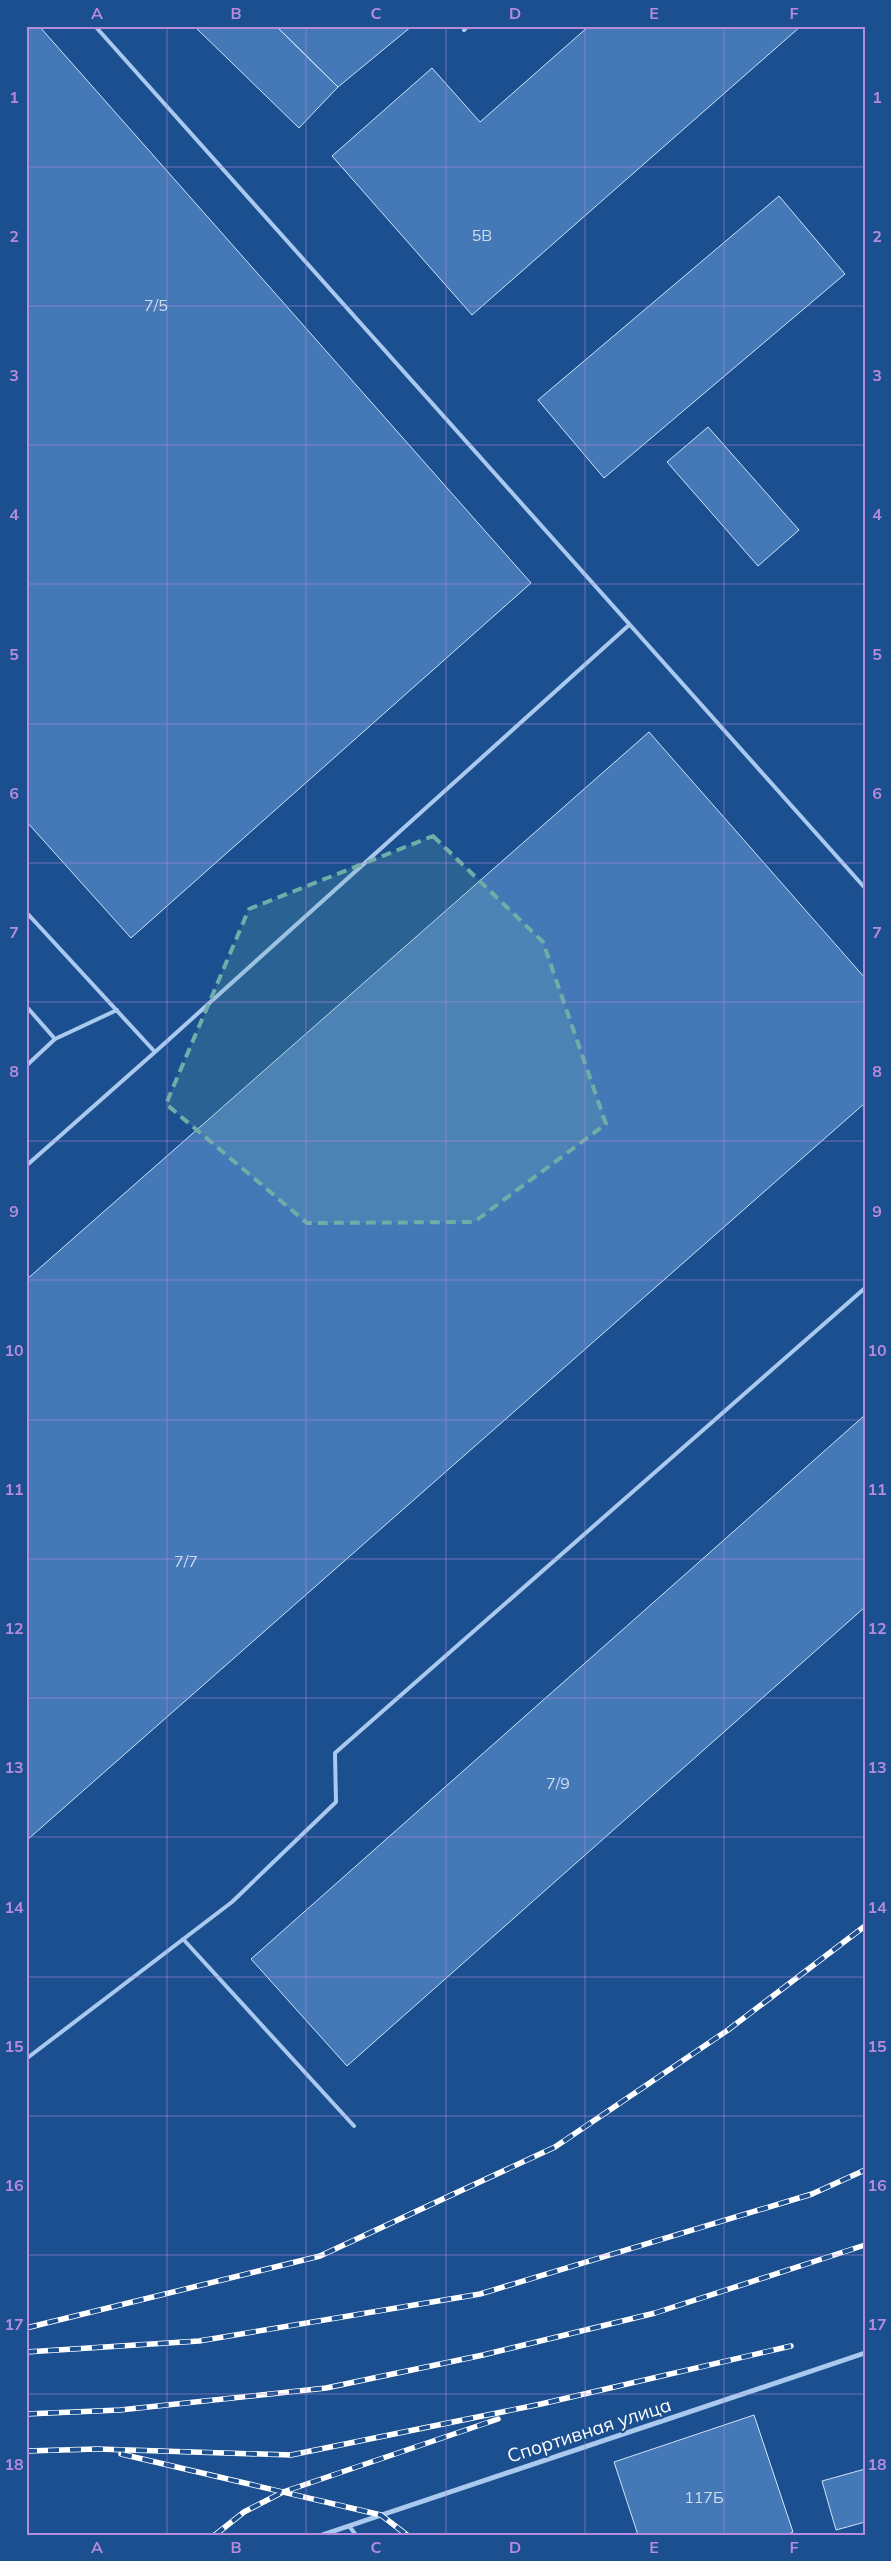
<svg xmlns="http://www.w3.org/2000/svg" width="891" height="2561" viewBox="0 0 891 2561" font-family="Mulish,sans-serif">
  <rect width="100%" height="100%" fill="#1b4f8f"/>
  <!-- building -->
  <path fill="#4478b7" stroke="#cfe3fa" d="M26,26h13l492,557 -400,355 -105,-117z
    M194,26h82l62,61 -39,41z
    M276,26h136l-74,61z
    M589,26h212l-329,289 -140,-159 100,-88 48,54z
    M779,196l66,78 -241,204 -66,-78z
    M708,427l91,103 -41,36 -91,-104z
    M649,732l216,246v125l-839,738v-561z
    M865,1415v192l-518,459 -96,-107z
    M754,2415l39,117 -7,3h-148l-24,-73z
    M865,2469v53l-29,8 -14,-49z"/>
  <g fill="none" stroke-linecap="round" stroke-linejoin="round">
    <!-- lane -->
    <path stroke="#a9c9ee" stroke-width="4" d="M95,26l770,862
      M464,30l4,-4
      M26,912l129,140 474,-427
      M26,1006l29,33
      M26,1066l29,-27 62,-29
      M26,1166l129,-114
      M183,1939l171,187
      M26,2059l206,-157 104,-100 -1,-49 530,-465
      M349,2526l7,9"/>
    <!-- street -->
    <path stroke="#a9c9ee" stroke-width="5" d="M322,2535l543,-182"/>
    <!-- rail casing -->
    <g stroke="#fff" stroke-width="5.5">
      <path id="rail" d="M26,2328l294,-72 235,-109 173,-117 137,-104
        M26,2352l173,-11 281,-47 332,-100 53,-24
        M26,2414l94,-4 206,-22 157,-33 172,-42 210,-68
        M26,2451l71,-2 194,6 250,-51 250,-58
        M121,2454l260,61 26,20
        M215,2535l29,-23 39,-20 215,-73"/>
    </g>
    <!-- rail -->
    <use href="#rail" stroke="#1b4f8f" stroke-width="4" stroke-dasharray="11" stroke-linecap="butt"/>
  </g>
  <!-- marked area -->
  <path fill="#6fada8" fill-opacity="0.2" stroke="#6fada8" stroke-width="4" stroke-dasharray="10 6" stroke-linejoin="round" d="M433,836l110,106 63,182 -132,98 -167,1 -141,-119 83,-195z"/>
  <!-- grid -->
  <path fill="none" stroke="#b68bdc" stroke-width="1" stroke-opacity="0.55" d="M167,26v2509M306,26v2509M446,26v2509M585,26v2509M724,26v2509M26,167h839M26,306h839M26,445h839M26,584h839M26,724h839M26,863h839M26,1002h839M26,1141h839M26,1280h839M26,1420h839M26,1559h839M26,1698h839M26,1837h839M26,1977h839M26,2116h839M26,2255h839M26,2394h839"/>
  <g text-anchor="middle" dominant-baseline="central" stroke-width="4.5" stroke-linejoin="round" paint-order="stroke">
    <!-- number labels -->
    <g font-size="16" fill="#d0dded">
      <text x="482" y="235">5В</text>
      <text x="156" y="305">7/5</text>
      <text x="186" y="1561">7/7</text>
      <text x="558" y="1783">7/9</text>
      <text x="704" y="2497">117Б</text>
    </g>
    <!-- street labels -->
    <g font-size="19" fill="#fff" stroke="#1b4f8f">
      <text transform="translate(589 2430) rotate(-18)">Спортивная улица</text>
    </g>
  </g>
  <!-- border -->
  <rect width="891" height="2561" fill="none" stroke="#1b4f8f" stroke-width="55"/>
  <rect x="28" y="28" width="836" height="2506" fill="none" stroke="#b68bdc" stroke-width="2"/>
  <g font-size="16" text-anchor="middle" font-weight="bold" fill="#b68bdc">
    <text x="97" y="19">A</text>
    <text x="236" y="19">B</text>
    <text x="376" y="19">C</text>
    <text x="515" y="19">D</text>
    <text x="654" y="19">E</text>
    <text x="794" y="19">F</text>
    <text x="14" y="103">1</text>
    <text x="877" y="103">1</text>
    <text x="14" y="242">2</text>
    <text x="877" y="242">2</text>
    <text x="14" y="381">3</text>
    <text x="877" y="381">3</text>
    <text x="14" y="520">4</text>
    <text x="877" y="520">4</text>
    <text x="14" y="660">5</text>
    <text x="877" y="660">5</text>
    <text x="14" y="799">6</text>
    <text x="877" y="799">6</text>
    <text x="14" y="938">7</text>
    <text x="877" y="938">7</text>
    <text x="14" y="1077">8</text>
    <text x="877" y="1077">8</text>
    <text x="14" y="1217">9</text>
    <text x="877" y="1217">9</text>
    <text x="14" y="1356">10</text>
    <text x="877" y="1356">10</text>
    <text x="14" y="1495">11</text>
    <text x="877" y="1495">11</text>
    <text x="14" y="1634">12</text>
    <text x="877" y="1634">12</text>
    <text x="14" y="1773">13</text>
    <text x="877" y="1773">13</text>
    <text x="14" y="1913">14</text>
    <text x="877" y="1913">14</text>
    <text x="14" y="2052">15</text>
    <text x="877" y="2052">15</text>
    <text x="14" y="2191">16</text>
    <text x="877" y="2191">16</text>
    <text x="14" y="2330">17</text>
    <text x="877" y="2330">17</text>
    <text x="14" y="2470">18</text>
    <text x="877" y="2470">18</text>
    <text x="97" y="2553">A</text>
    <text x="236" y="2553">B</text>
    <text x="376" y="2553">C</text>
    <text x="515" y="2553">D</text>
    <text x="654" y="2553">E</text>
    <text x="794" y="2553">F</text>
  </g>
</svg>
